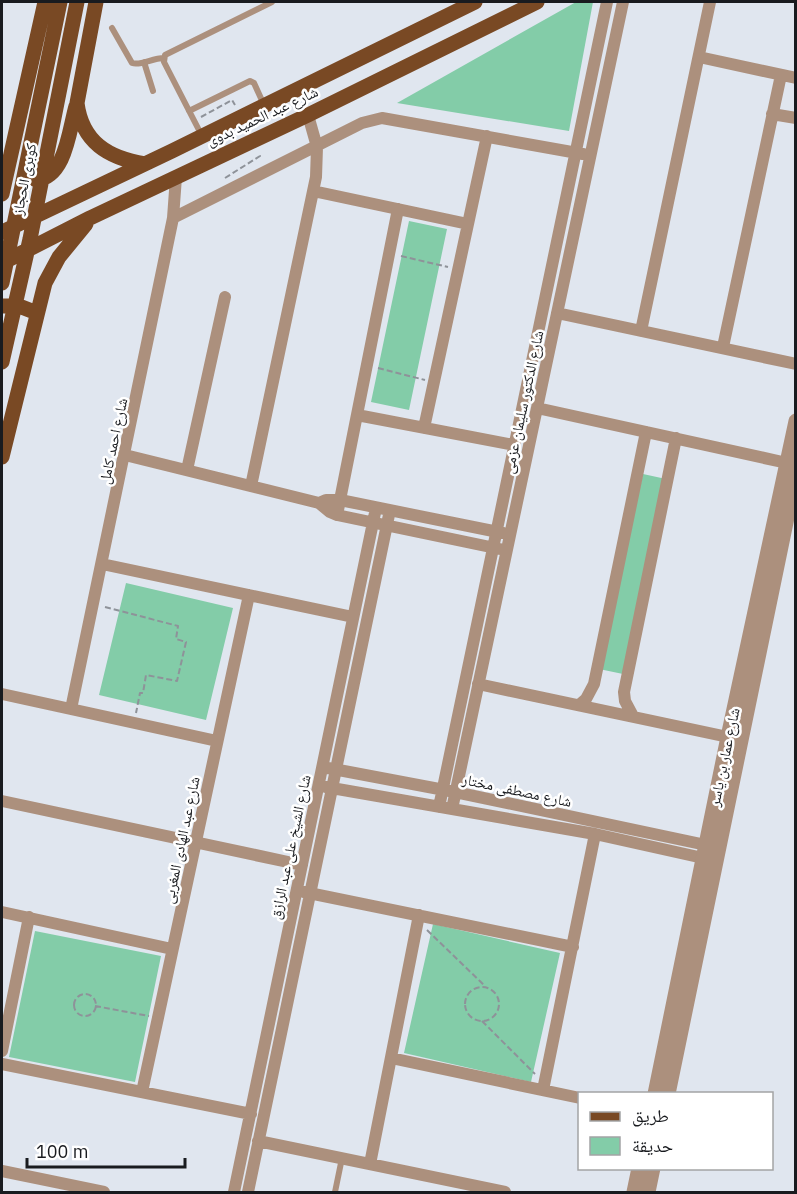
<svg xmlns="http://www.w3.org/2000/svg" width="797" height="1194" viewBox="0 0 797 1194" font-family="'IBM Plex Sans','Noto Naskh Arabic',sans-serif">
  <rect width="100%" height="100%" fill="#e0e6ef"/>
  <!-- green -->
  <path fill="#83cca8" d="M576,2h17l-24,129 -172,-28z
    M409,221l38,8 -38,181 -38,-8z
    M643,474l23,5 -43,195 -24,-5z
    M126,583l107,25 -27,112 -107,-25z
    M433,924l127,29 -29,129 -127,-29z
    M35,931l126,25 -26,126 -126,-25z"/>
  <g fill="none" stroke-linecap="round" stroke-linejoin="round">
    <!-- path -->
    <path stroke="#8e9299" stroke-width="2" stroke-dasharray="6 3" stroke-linecap="butt" d="M201,117l31,-17 3,5
      M225,178l35,-22 -1,-3
      M401,256l47,11
      M378,368l47,12
      M105,607l73,19 -2,13 10,3 -9,39 -31,-6 -3,18h-3l-4,20
      M427,930l58,56
      M465 1004a17 17 0 1 1 34 0a17 17 0 1 1-34 0Z
      M74 1005a11 11 0 1 1 22 0a11 11 0 1 1-22 0Z
      M95,1006l54,10
      M482,1021l53,53"/>
    <!-- service -->
    <path stroke="#ac907d" stroke-width="6" d="M112,28l20,35c9,3 20,-5 32,-5
      M144,62l9,29
      M189,111l61,-30 4,2 10,22
      M202,136l-38,-74 1,-7 107,-53
      M335,1192l7,-34"/>
    <!-- minor -->
    <path stroke="#ac907d" stroke-width="12" d="M699,57l97,21
      M772,114l24,4
      M313,191l155,33
      M173,218l189,-95 20,-5 201,36
      M557,313l239,51
      M641,331l69,-329
      M723,347l58,-272
      M537,408l250,55
      M357,415l157,30
      M424,428l63,-292
      M125,455l194,48 11,9 7,3 163,34
      M187,470l38,-173
      M251,486l65,-309 1,-30 -9,-32
      M319,503l7,-3h14l163,33
      M337,515l61,-306
      M102,564l251,53
      M478,684l250,53
      M2,694l215,47
      M579,705l7,-6 8,-15 52,-252
      M71,709l102,-491 3,-41
      M633,716l-8,-15 -1,-9 52,-254
      M328,768l127,24 251,53
      M326,787l269,47 108,24
      M2,801l300,64
      M439,807l168,-805
      M452,809l171,-807
      M304,892l269,55
      M2,912l170,37
      M2,1051l27,-134
      M391,1058l189,40
      M2,1064l249,50
      M543,1090l52,-256
      M142,1092l107,-497
      M258,1141l247,51
      M370,1164l49,-249
      M2,1171l102,21
      M234,1192l142,-684
      M248,1192l142,-682"/>
    <!-- tertiary -->
    <path stroke="#ac907d" stroke-width="15" d="M655,1094l73,-357 68,-316
      M668,1094l128,-620
      M634,1192l5,-24
      M648,1192l5,-24"/>
    <!-- primary -->
    <path stroke="#794924" stroke-width="15" d="M96,2l-19,101c5,39 31,55 68,61
      M36,180c30,-3 33,-50 40,-74
      M2,194l43,-192
      M2,232l170,-81 303,-149
      M2,263l88,-45 218,-103 229,-113
      M2,283l58,-281
      M2,306h17l18,7
      M2,362l28,-123 47,-237
      M2,457l43,-174 14,-26 27,-33"/>
  </g>
  <g text-anchor="middle" dominant-baseline="central" stroke-width="5" stroke-linejoin="round" paint-order="stroke">
    <!-- street labels -->
    <g font-size="15" fill="#191b1f" stroke="#fff">
      <text transform="translate(262 116) rotate(-25)">شارع عبد الحميد بدوى</text>
      <text transform="translate(24 179) rotate(-79)">كوبرى الحجاز</text>
      <text transform="translate(523 402) rotate(-78)">شارع الدكتور سليمان عزمى</text>
      <text transform="translate(113 441) rotate(-78)">شارع احمد كامل</text>
      <text transform="translate(724 757) rotate(-78)">شارع عمار بن ياسر</text>
      <text transform="translate(517 790) rotate(12)">شارع مصطفى مختار</text>
      <text transform="translate(181 840) rotate(-78)">شارع عبد الهادى المغربى</text>
      <text transform="translate(290 847) rotate(-78)">شارع الشيخ على عبد الرازق</text>
    </g>
  </g>
  <!-- border -->
  <rect width="797" height="1194" fill="none" stroke="#191b1f" stroke-width="6"/>
  <!-- legend -->
  <rect x="578" y="1092" width="195" height="78" fill="#ffffff" stroke="#a3a4a5" stroke-width="1.5"/>
  <rect x="590" y="1112" width="30" height="9" fill="#794924" stroke="#a3a4a5" stroke-width="1.5"/>
  <text x="632" y="1122" font-size="18" fill="#191b1f">طريق</text>
  <rect x="590" y="1137" width="30" height="18" fill="#83cca8" stroke="#a3a4a5" stroke-width="1.5"/>
  <text x="632" y="1152" font-size="18" fill="#191b1f">حديقة</text>
  <!-- scale -->
  <path d="M27 1158v9h158v-9" fill="none" stroke="#191b1f" stroke-width="3"/>
  <text x="36" y="1158" font-size="18" fill="#191b1f" stroke="#ffffff" stroke-width="4.5" paint-order="stroke">100 m</text>
</svg>
